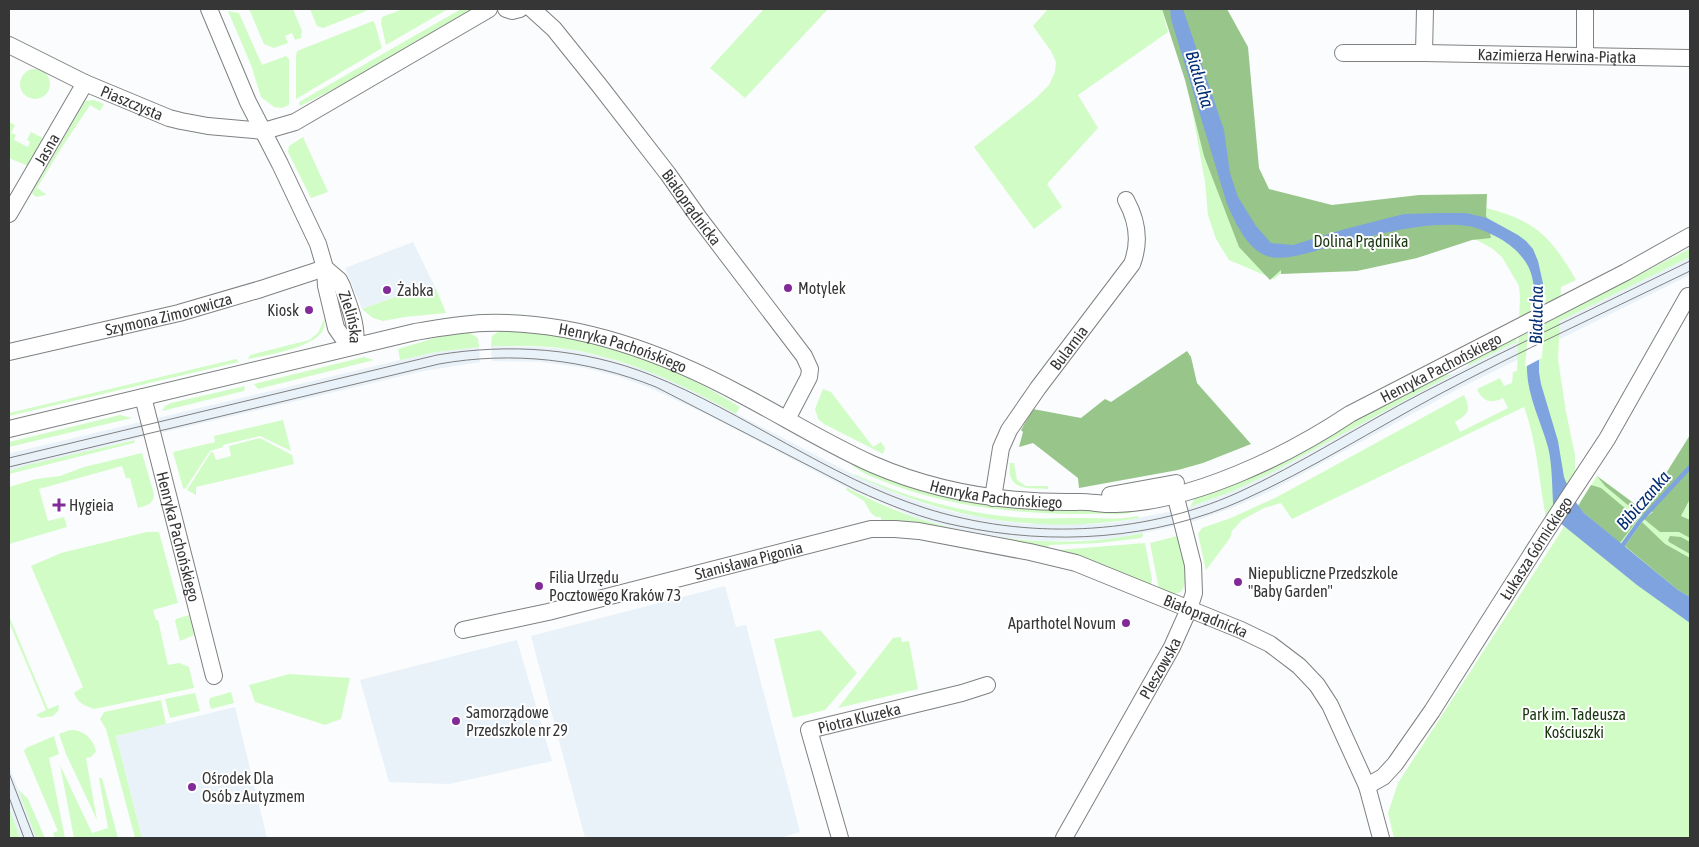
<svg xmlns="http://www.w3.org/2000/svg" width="1699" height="847" viewBox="0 0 1699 847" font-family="'Asap Condensed',sans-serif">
  <rect width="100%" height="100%" fill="#fafcfd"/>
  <!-- built -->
  <path fill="#eaf2f9" d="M413,242l23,47 -22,9 -4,-7 -48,18 -17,-41z
    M1690,257v18l-232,114 -189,103 -37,16 -37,13 -42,10 -43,8 -67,2 -37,-3 -50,-9 -39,-11 -70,-30 -139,-73 -58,-27 -33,-12 -32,-8 -43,-6 -50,-1 -1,-15 45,1 32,2 32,7 47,14 40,18 167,87 46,20 28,10 28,8 47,8 22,3h71l22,-2 50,-10 25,-6 38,-14 65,-32 143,-80z
    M479,347l1,15 -56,9 -289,68 -126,32v-17l6,-2 385,-92 37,-8z
    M725,586l11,41 10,-2 54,207 -20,6h-195l-54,-202z
    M517,640l35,121 -103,23 -60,-2 -29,-102z
    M235,707l32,131h-125l-26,-102z
    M9,766l9,23 18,49h-16l-11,-31z"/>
  <!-- green -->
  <path fill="#d2fcc6" d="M249,9h44l9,22 -1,7 -6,2 -3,-7 -7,3 3,7 -14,5 -10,-4z
    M310,9h57l-1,2 -43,17 -6,-2z
    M403,9h45l-62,36 -5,-22 1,-6z
    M461,9h11l-126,74 -46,23 -1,-4z
    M764,9h64l-83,89 -35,-30z
    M1048,9h114l6,23 -90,63 20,33 -51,56 15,23 -28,22 -60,-82 61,-48 14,-14 6,-13 1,-10 -5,-11 -18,-25z
    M228,11l11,2 23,52 24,-9 3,3v46l-7,3 -8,-1 -13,-10 -10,-32z
    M373,21l2,3 7,24 -86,51v-43l1,-5z
    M20 84a15 15 0 1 1 30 0a15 15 0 1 1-30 0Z
    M1187,82l82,145 196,-24c59,13 80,22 111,77l-15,7 -1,28 129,-66 1,8 -130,64 -2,38 8,53 9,43v21l-29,42c-7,-37 -9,-76 -22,-111l-232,112 -11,-16 -17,5 -22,12 -10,11 -2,7 -24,32 -8,-36 4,-6 29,-10 46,-21 187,-102c7,15 5,19 -9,27l5,10 48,-24 -5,-10c-13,6 -20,4 -26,-9l23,-11 4,8 8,-3 1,-11 4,-1 3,-73 -1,-12 -17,-29 -9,-8 -18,-10 -190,31 -11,9 -45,-19 -13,-21 -8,-24 -3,-33z
    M94,100l10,4 -4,7 -10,-6 -28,42 -25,41 9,6 -1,1 -9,2 -4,-4 53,-92z
    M9,122l6,3 -4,8 5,2 -2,5 14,7 2,-5 -3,-2 4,-8 12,6 -15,28 -19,-8z
    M303,137l25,55 -17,6 -23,-46 1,-6z
    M436,289l10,24 -41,4 -22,4 -10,-3 -11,-9 49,-18 3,7z
    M324,319c8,27 -58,36 -76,40l2,-4 59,-15 9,-7z
    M499,331c89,2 166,29 241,76l-4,7c-54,-30 -107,-55 -168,-65 -26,-4 -52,-3 -77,-3l1,-10z
    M468,332l10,6 1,9 -42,5 -37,8 -2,-11 40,-12z
    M1517,337l-1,5 -48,24 1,-5z
    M364,357l10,3 -116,29 -4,-5z
    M236,359l3,3 -230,54v-3z
    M1444,374l7,1 -176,96 -44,21 -41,15 5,-9z
    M245,386l-1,5 -82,20 3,-5 6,-3z
    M823,389l8,3 42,55 8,-5 4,6 -2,6 -59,-30 -6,-5 -3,-10z
    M120,415l12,3 -123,29v-5z
    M283,420l8,31 -31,-15 -37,9v2l-13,4 -25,38 -2,-1 -10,-36 42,-10 -1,-6z
    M260,438l32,17 2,9 -98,23v8l-9,-5 24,-38h2l3,8 15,-4 -2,-10z
    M135,440l-1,3 -125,31v-3l18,-6z
    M142,453l12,41c0,10 -7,11 -16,14l-8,-30h-4l-4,-12 -83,23 9,32 16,-4 3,10 -58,17v-57l27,-8 24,-3 24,-9z
    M850,463c33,12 67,27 101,35 64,14 122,11 187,12 -13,7 -34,3 -49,4 -70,0 -133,-6 -199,-30 -14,-6 -29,-10 -40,-21z
    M1010,463h4l3,17 9,6h22v3c-20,-1 -42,2 -38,-26z
    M854,474c55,24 113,41 173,44 18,1 36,0 53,0 19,0 39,2 57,-2l3,2c-103,17 -192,1 -286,-43z
    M1597,476l46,34 38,6 9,-17v339h-296l-6,-25 10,-30z
    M847,488c18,9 37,18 56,25 75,28 161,37 240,20v3l-2,2 -42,5 -50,2 -1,3 -150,-27h-17v-4h-5l-5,-4 -7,-12 -18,-11z
    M147,532h12l19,71 -25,7 3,10h2l10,45 11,-2 10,4 5,21 -100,21c-11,-4 -16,-6 -20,-16l9,-6 -52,-121 30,-13z
    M1177,536c5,16 15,40 4,56l-7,2 -15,-5 -9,-46z
    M1145,543l7,36 -1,7 -50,-22 -43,-14z
    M189,615l5,20 -14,6 -5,-20 1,-2z
    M9,616l39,93 11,-4 -1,6 -5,5 -12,2 -5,-3 10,-5 -37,-88z
    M820,630l37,43 -32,37 -32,8 -19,-79z
    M901,637l1,5 7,-1 9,48 -80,19 55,-70z
    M289,674l61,4 -9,41 -16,6 -70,-23 -6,-17z
    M231,692l3,11 -23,6 -2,-7 1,-4z
    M195,693l5,18 -30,7 -5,-19z
    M161,700l5,24 -50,12 26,102h-7l-29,-109 -6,-10 4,-7z
    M70,730c15,0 22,8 26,21l-5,6 -5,1 11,62 -31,-66 -7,-20z
    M54,736l5,18 -10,4 16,80h-10l-2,-5 5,-2 -34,-80 2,-3z
    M60,765l32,68 16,-5 -9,-50h3l16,60h-44z
    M18,789l10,10 17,39h-9z
    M9,807l11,31h-9l-2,-5z"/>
  <!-- forest -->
  <path fill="#98c68a" d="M1162,9h65l21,38 11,121 10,21 63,16 87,-10 68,-1 -1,21 5,23 -19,2 -55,18 -60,13 -76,3v-4l-11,10 -31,-33 -35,-91 -19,-76z
    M1187,351l4,6 6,26 54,61 -48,19 -25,7 -99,18 -1,-10 -45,-35 -14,4 4,-15 -2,-2 12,-21 48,9 24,-19 6,3z
    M1690,435v64l-9,17 9,4v18l-11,-6h-19l-16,-13 9,-7 -6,-1 -6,5 -36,-30 -8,-10 46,34z
    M1591,485l10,3 37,31 -18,24 -36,-30 -6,-7z
    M1642,522l23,22 25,14v39l-12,-7 -53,-44z
    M1670,536l11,1 9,5v12l-21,-12 -1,-2z"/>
  <!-- water -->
  <path fill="#7ea3de" d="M1170,9h13l41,121 6,43 8,24 18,29 15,17 22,2 52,-16 59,-15 34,-1h28l21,5 31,17 8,6 7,8 5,12 6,27 -5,64v20l2,12 17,57 6,36 8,20 12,16 94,77 12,7v26l-53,-38 -83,-67c-2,-21 -1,-51 -6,-71 -7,-25 -20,-50 -21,-76 -1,-32 16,-76 1,-105 -7,-13 -19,-23 -33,-30 -8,-4 -18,-9 -28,-10 -41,-6 -101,11 -141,22 -15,4 -44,14 -59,8 -20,-7 -32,-34 -40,-52l-56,-185z"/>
  <!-- pier -->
  <path fill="#fafcfd" d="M1546,295l-4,63 -17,9 6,-65z"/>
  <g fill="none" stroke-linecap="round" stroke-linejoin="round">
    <!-- stream -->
    <path stroke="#7ea3de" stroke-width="4.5" d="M1620,549l20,-28 50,-54"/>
    <!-- minor casing -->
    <g stroke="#7f8081" stroke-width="18">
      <g id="minor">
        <path d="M209,9l39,93 32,62 38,80 7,24 1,18 10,42 7,10 12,8"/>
        <path d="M506,9l6,2 8,-2"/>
        <path id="s1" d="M532,9l22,20 45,56 69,89 31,44 105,138 6,13 -1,8 -22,42"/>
        <path id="s2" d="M9,45l76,38 84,35 12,3 27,5 56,5 31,-9 194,-113"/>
        <path id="s3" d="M1343,53h81l266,5"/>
        <path d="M1424,53l1,-44"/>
        <path d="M1585,55v-46"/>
        <path id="s4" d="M9,214l76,-131"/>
        <path id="s5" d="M325,268l14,12 3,6c7,20 16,39 13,60"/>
        <path id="s6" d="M9,352l170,-39 82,-24 64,-21"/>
        <path id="s7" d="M143,397l71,279"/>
        <path id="s8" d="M9,429l406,-97c23,-4 46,-8 69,-9 90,-3 178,29 256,71 44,23 87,50 132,70 64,28 134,39 204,38 13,-1 27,3 40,2 76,-2 171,-48 234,-90l276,-142 64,-36"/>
        <path d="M1110,495l66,-12"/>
        <path id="s9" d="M993,498l8,-50 8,-18 29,-42 94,-124c9,-23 5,-44 -6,-64"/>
        <path id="s10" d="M463,630l85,-18 323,-83h24l24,2 111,21 46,11 165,67 29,14 29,22 18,19 13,20 37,81 14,52"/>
        <path id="s11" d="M1367,786l16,-9 12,-13 37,-53 113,-178 62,-94 81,-143"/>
        <path id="s12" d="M840,838l-31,-108 153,-37 25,-8"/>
        <path id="s13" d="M1064,838l108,-191 17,-38 5,-16 -1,-28 -20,-79"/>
      </g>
    </g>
    <!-- minor -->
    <use href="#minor" stroke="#fff" stroke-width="16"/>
    <!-- tram -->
    <path stroke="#7f8081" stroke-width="1" d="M9,458l428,-103c72,-12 146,-7 214,20 93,37 177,102 274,133 100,32 216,28 312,-15 64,-29 123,-68 185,-100 89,-46 179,-88 268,-132
      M9,467l430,-103c73,-13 147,-5 217,23l200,103c33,15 67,29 103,36 94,20 195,14 284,-26 67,-30 130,-70 195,-105 82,-44 168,-83 252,-124
      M9,773l25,65
      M9,797l15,41"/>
  </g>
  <!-- markers -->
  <g fill="#812a98" stroke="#fff" stroke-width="2">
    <circle cx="788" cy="288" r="5"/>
    <circle cx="387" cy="290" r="5"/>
    <circle cx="309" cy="310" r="5"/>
    <path d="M56.5 497.5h5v5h5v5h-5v5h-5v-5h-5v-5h5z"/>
    <circle cx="1238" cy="582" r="5"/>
    <circle cx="539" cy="586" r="5"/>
    <circle cx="1126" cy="623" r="5"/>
    <circle cx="456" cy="721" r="5"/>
    <circle cx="192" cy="787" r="5"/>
  </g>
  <g text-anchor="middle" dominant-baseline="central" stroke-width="4" stroke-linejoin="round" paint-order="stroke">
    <!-- street labels -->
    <g font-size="16" fill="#363637" stroke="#fff">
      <text stroke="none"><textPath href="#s3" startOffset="214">Kazimierza Herwina-Piątka</textPath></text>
      <text stroke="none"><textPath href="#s2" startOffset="136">Piaszczysta</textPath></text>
      <text stroke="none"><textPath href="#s4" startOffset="75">Jasna</textPath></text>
      <text stroke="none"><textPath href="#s1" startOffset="255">Białoprądnicka</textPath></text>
      <text stroke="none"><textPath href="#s6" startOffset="164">Szymona Zimorowicza</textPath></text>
      <text stroke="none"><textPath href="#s5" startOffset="58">Zielińska</textPath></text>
      <text stroke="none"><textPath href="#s9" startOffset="172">Bularnia</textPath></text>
      <text stroke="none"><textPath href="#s8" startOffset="629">Henryka Pachońskiego</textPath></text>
      <text stroke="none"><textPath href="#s8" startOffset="1510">Henryka Pachońskiego</textPath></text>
      <text stroke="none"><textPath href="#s8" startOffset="1034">Henryka Pachońskiego</textPath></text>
      <text stroke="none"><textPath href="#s7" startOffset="144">Henryka Pachońskiego</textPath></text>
      <text stroke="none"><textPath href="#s11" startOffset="294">Łukasza Górnickiego</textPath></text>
      <text stroke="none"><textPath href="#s10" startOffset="294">Stanisława Pigonia</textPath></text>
      <text stroke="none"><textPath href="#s10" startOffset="769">Białoprądnicka</textPath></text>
      <text stroke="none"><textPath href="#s13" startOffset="195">Pleszowska</textPath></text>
      <text stroke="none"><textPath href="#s12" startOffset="164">Piotra Kluzeka</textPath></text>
    </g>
    <!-- park labels -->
    <g font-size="16" fill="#18370e" stroke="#fff">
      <text x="1361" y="241">Dolina Prądnika</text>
      <text x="1574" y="714">Park im. Tadeusza<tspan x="1574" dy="18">Kościuszki</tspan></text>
    </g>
    <!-- poi labels -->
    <g font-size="16" fill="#363637" stroke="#fff" text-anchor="start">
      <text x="798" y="288">Motylek</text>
      <text x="397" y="290">Żabka</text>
      <text x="299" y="310" text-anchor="end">Kiosk</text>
      <text x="69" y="505">Hygieia</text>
      <text x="1248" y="573">Niepubliczne Przedszkole<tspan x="1248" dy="18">"Baby Garden"</tspan></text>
      <text x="549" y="577">Filia Urzędu<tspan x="549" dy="18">Pocztowego Kraków 73</tspan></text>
      <text x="1116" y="623" text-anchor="end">Aparthotel Novum</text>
      <text x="466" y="712">Samorządowe<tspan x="466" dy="18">Przedszkole nr 29</tspan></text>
      <text x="202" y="778">Ośrodek Dla<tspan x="202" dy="18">Osób z Autyzmem</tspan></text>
    </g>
    <!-- water labels -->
    <g font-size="18" font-style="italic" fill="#012e72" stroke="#fff">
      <text transform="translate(1200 79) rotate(73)">Białucha</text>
      <text transform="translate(1536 315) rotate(-89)">Białucha</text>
      <text transform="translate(1643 500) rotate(-49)">Bibiczanka</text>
    </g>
  </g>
  <!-- border -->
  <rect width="1699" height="847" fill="none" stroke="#363637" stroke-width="20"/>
</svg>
